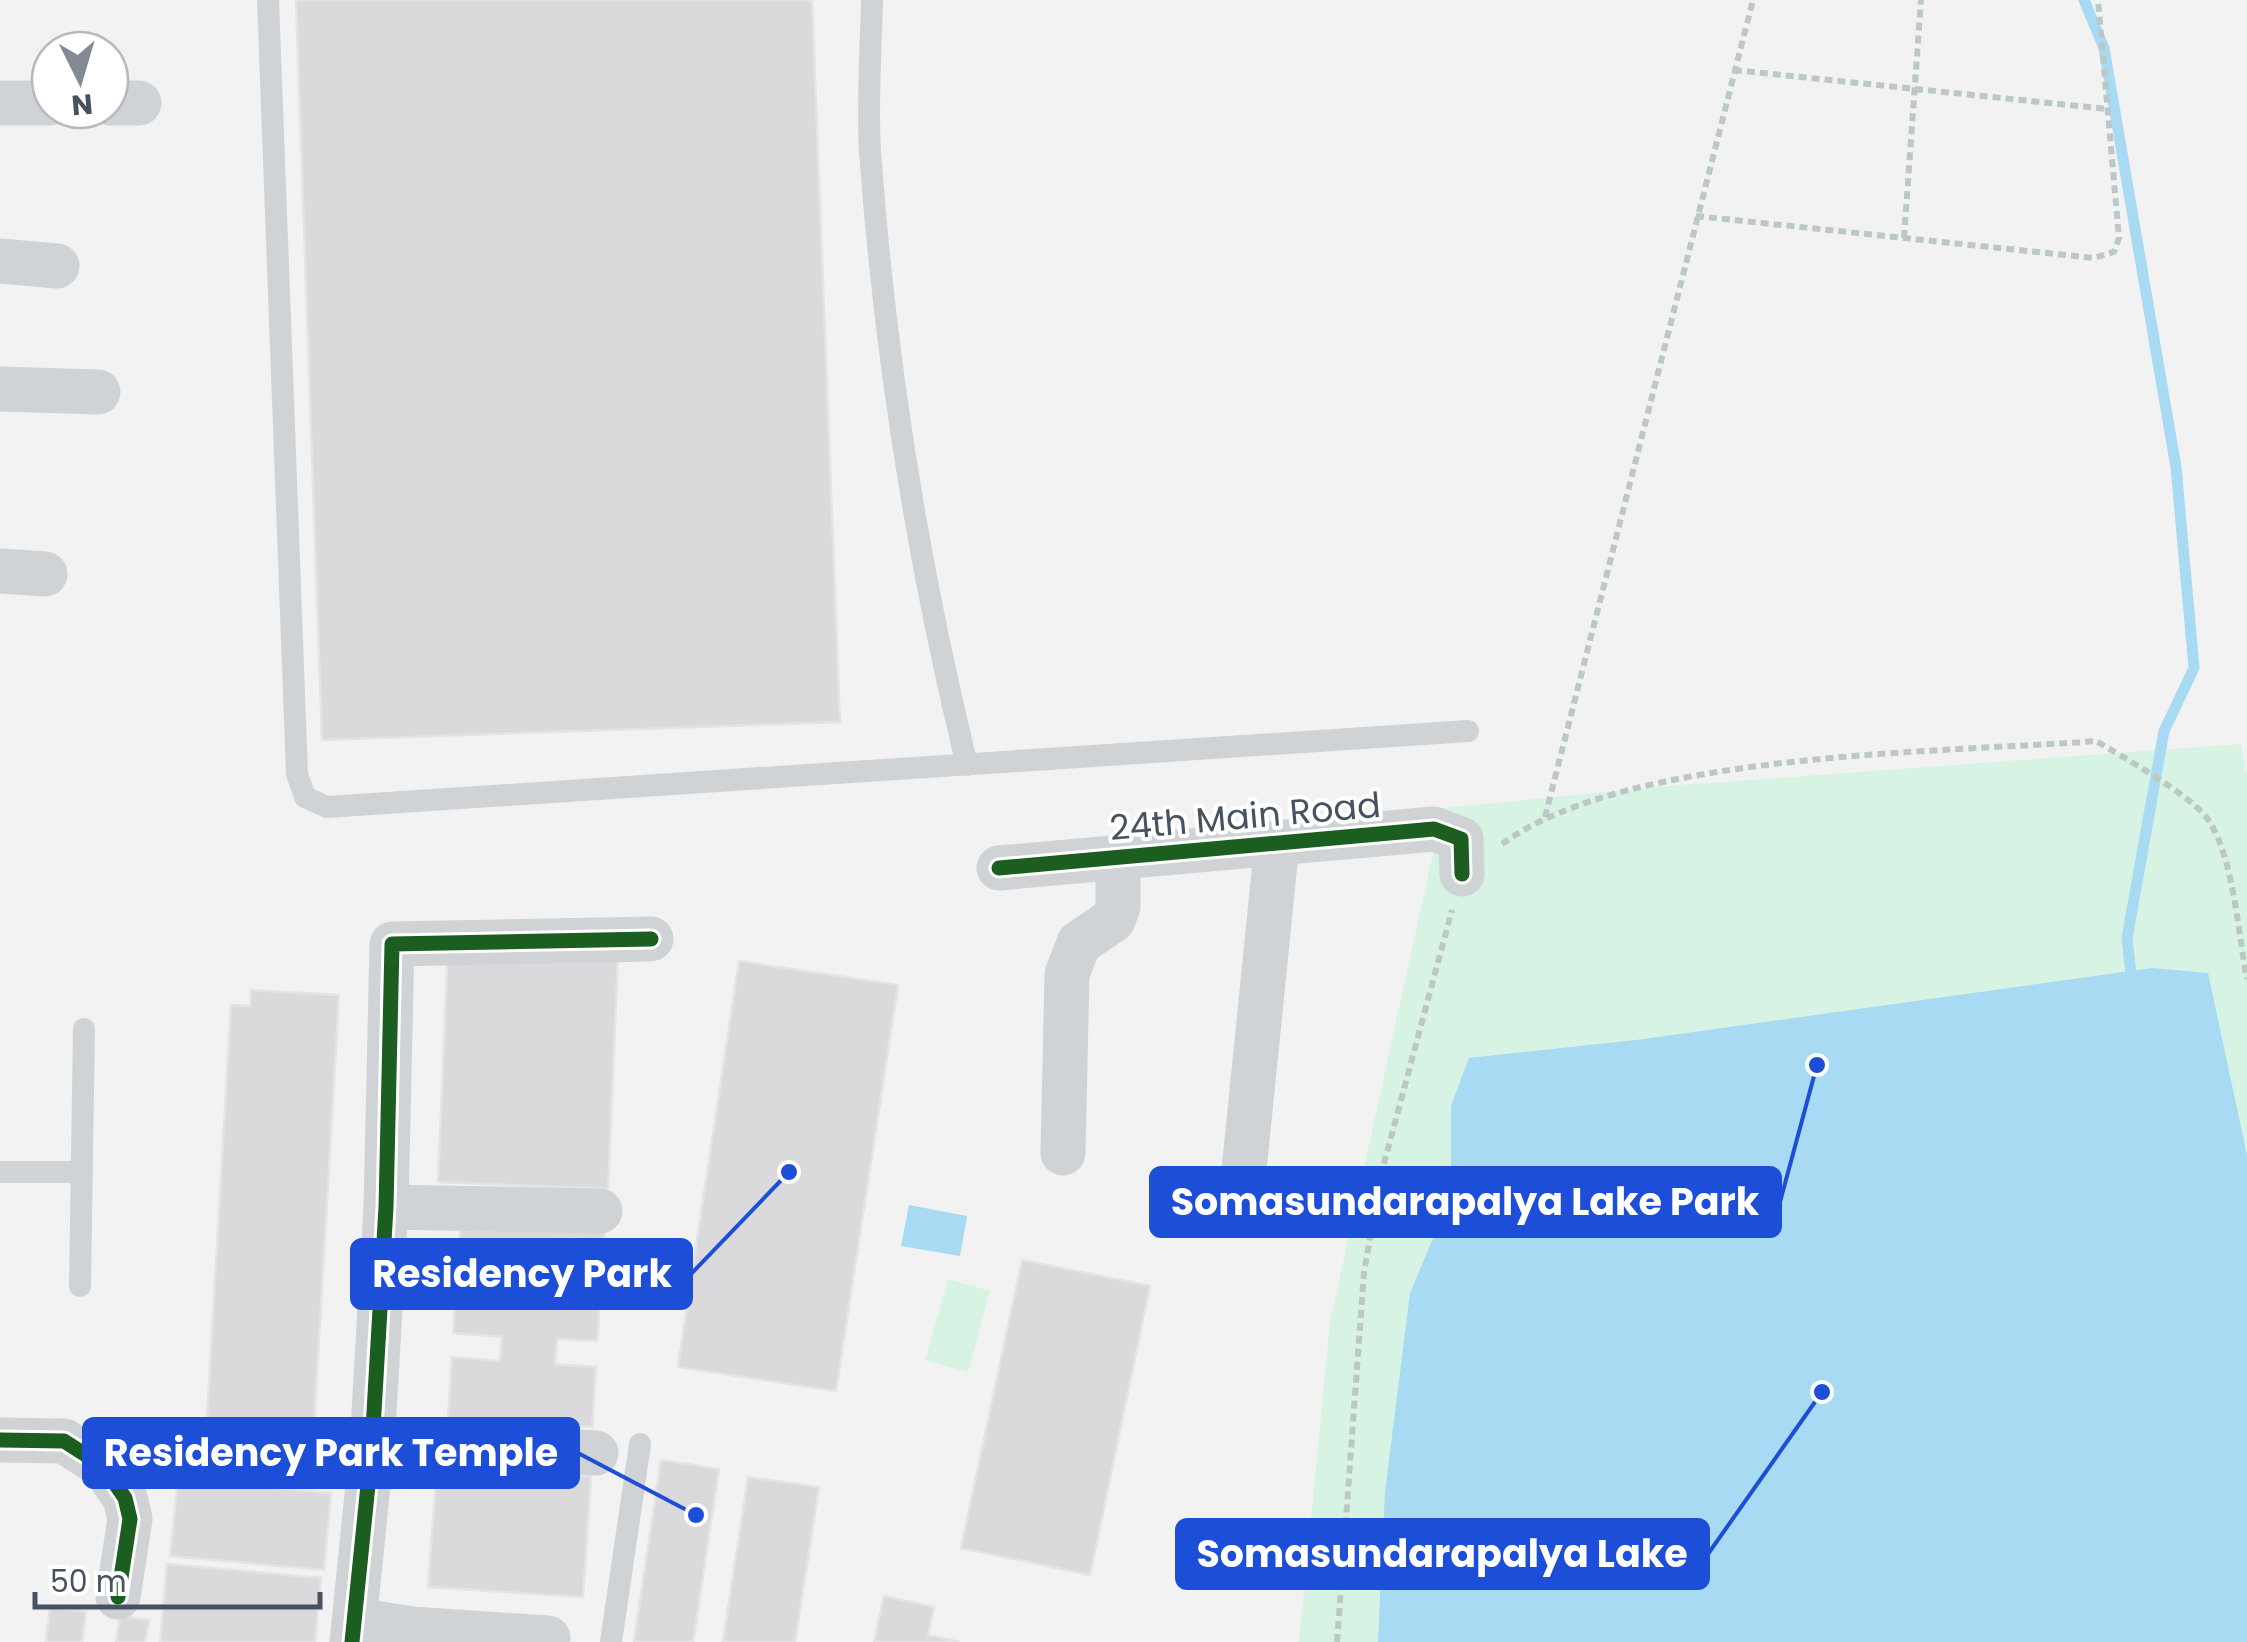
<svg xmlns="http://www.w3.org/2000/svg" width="2247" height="1642" viewBox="0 0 2247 1642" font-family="Poppins,sans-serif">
  <rect width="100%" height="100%" fill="#f3f2f2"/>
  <!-- green -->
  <path fill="#d6f3e4" d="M2241,744l6,30v868h-948l31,-320 113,-514 225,-22z
    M948,1279l42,12 -22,81 -43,-12z"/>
  <!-- water -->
  <path fill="#a8daf3" d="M2152,968l56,5 39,182v487h-869l7,-150 25,-199 41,-97v-90l18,-48 167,-18z
    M909,1205l58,11 -7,40 -59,-10z"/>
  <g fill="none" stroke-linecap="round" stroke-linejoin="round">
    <!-- stream -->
    <path stroke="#a8daf3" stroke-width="11" d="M2084,0l20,48 72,419 18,201 -30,63 -37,207 5,46"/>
  </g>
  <!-- building -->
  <path fill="#dadadd" stroke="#e4e4e5" stroke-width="2.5" d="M296,0h516l28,722 -518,18z
    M448,948l170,8 -10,233 -170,-7z
    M739,961l159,24 -62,406 -158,-24z
    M251,990l88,5 -27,464 -107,-6 26,-448 19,1z
    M461,1217l144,9 -4,60 -67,-4 -1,16 67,4 -3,39 -40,-2 -2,25 41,3 -4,60 -144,-9 4,-61 48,4 2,-24 -49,-4 3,-40 57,4 1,-17 -57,-4z
    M1022,1260l128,26 -60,289 -129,-27z
    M661,1460l58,9 -26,173h-59z
    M437,1466l154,10 -8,121 -155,-10z
    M748,1477l71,10 -24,155h-72z
    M178,1479l153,14 -7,77 -154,-14z
    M167,1564l154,14 -6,64h-155z
    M884,1596l50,11 -6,28 32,7h-86z
    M50,1607l36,4 -4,31h-36z
    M120,1616l29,4 -4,22h-29z"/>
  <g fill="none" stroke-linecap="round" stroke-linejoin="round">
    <!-- path -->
    <path stroke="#bcc8c6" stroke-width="6" stroke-dasharray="8 5" stroke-linecap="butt" d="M1734,70l373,39
      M1696,216l398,42 20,-6 5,-14 -21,-238
      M1904,238l17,-238
      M1545,817l208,-817
      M1502,844c126,-92 436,-91 594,-103 27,16 98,56 113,80 25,39 29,112 38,158
      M1337,1642l27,-370 18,-101 70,-261"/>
    <!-- lane -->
    <path stroke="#d0d3d6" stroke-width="22" d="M268,0l29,774 8,23 22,10 1141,-76
      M872,0c-1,50 -5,102 -2,152 15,205 48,413 97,613
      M0,1172h82
      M80,1286l4,-257
      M611,1642l29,-198"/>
    <!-- street -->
    <path stroke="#d0d3d6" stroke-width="45" d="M0,103h50
      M110,103h29
      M0,261l57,5
      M0,389l98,3
      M0,571l45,3
      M999,868l435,-39 27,10 1,35
      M1063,1153l4,-179 12,-31 34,-23 5,-13v-49
      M1242,1190l35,-347
      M386,1207l214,4
      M0,1440l64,1 39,25 22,32 5,21 -12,78
      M372,1446l40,-4 184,11
      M355,1620l57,9 136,9
      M352,1642l20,-196 14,-239 6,-263 259,-5"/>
    <!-- cycleway casing -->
    <g stroke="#fff" stroke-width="21">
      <path id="cycleway" d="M999,868l435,-39 27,10 1,35
        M0,1440l64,1 39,25 22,32 5,21 -12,78
        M352,1642l20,-196 14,-239 6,-263 259,-5"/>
    </g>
    <!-- cycleway -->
    <use href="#cycleway" stroke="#1b5e20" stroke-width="15"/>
  </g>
  <g text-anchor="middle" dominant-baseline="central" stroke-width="8" stroke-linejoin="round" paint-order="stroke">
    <!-- street labels -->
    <g font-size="35" fill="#475260" stroke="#fff">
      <text transform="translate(1245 816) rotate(-5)">24th Main Road</text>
    </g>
  </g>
  <!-- callouts -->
  <path fill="none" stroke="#1d4ed8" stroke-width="4" d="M1817 1065L1780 1202M789 1172L691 1274M696 1515L578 1453M1822 1392L1708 1554"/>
  <g fill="#1d4ed8" stroke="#fff" stroke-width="4">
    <circle cx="1817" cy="1065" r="10"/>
    <circle cx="789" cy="1172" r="10"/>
    <circle cx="696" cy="1515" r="10"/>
    <circle cx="1822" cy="1392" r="10"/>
  </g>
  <g fill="#1d4ed8" stroke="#1d4ed8" stroke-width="4">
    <rect x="1151" y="1168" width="629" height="68" rx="10"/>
    <rect x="352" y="1240" width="339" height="68" rx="10"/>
    <rect x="84" y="1419" width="494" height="68" rx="10"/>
    <rect x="1177" y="1520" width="531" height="68" rx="10"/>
  </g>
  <g font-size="38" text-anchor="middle" font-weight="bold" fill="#fff">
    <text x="1465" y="1215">Somasundarapalya Lake Park</text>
    <text x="522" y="1287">Residency Park</text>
    <text x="331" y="1466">Residency Park Temple</text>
    <text x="1442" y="1567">Somasundarapalya Lake</text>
  </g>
  <!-- north arrow -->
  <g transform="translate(80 80) rotate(175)"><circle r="48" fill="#ffffff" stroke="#b5babf" stroke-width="2.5"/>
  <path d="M0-8L18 38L0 25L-18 38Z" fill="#838a93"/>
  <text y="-15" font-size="28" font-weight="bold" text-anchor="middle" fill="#475260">N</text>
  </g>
  <!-- scale -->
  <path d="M35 1592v15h285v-15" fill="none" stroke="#475260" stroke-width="5"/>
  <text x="50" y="1592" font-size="30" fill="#475260" stroke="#ffffff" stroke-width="8" paint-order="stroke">50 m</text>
</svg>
